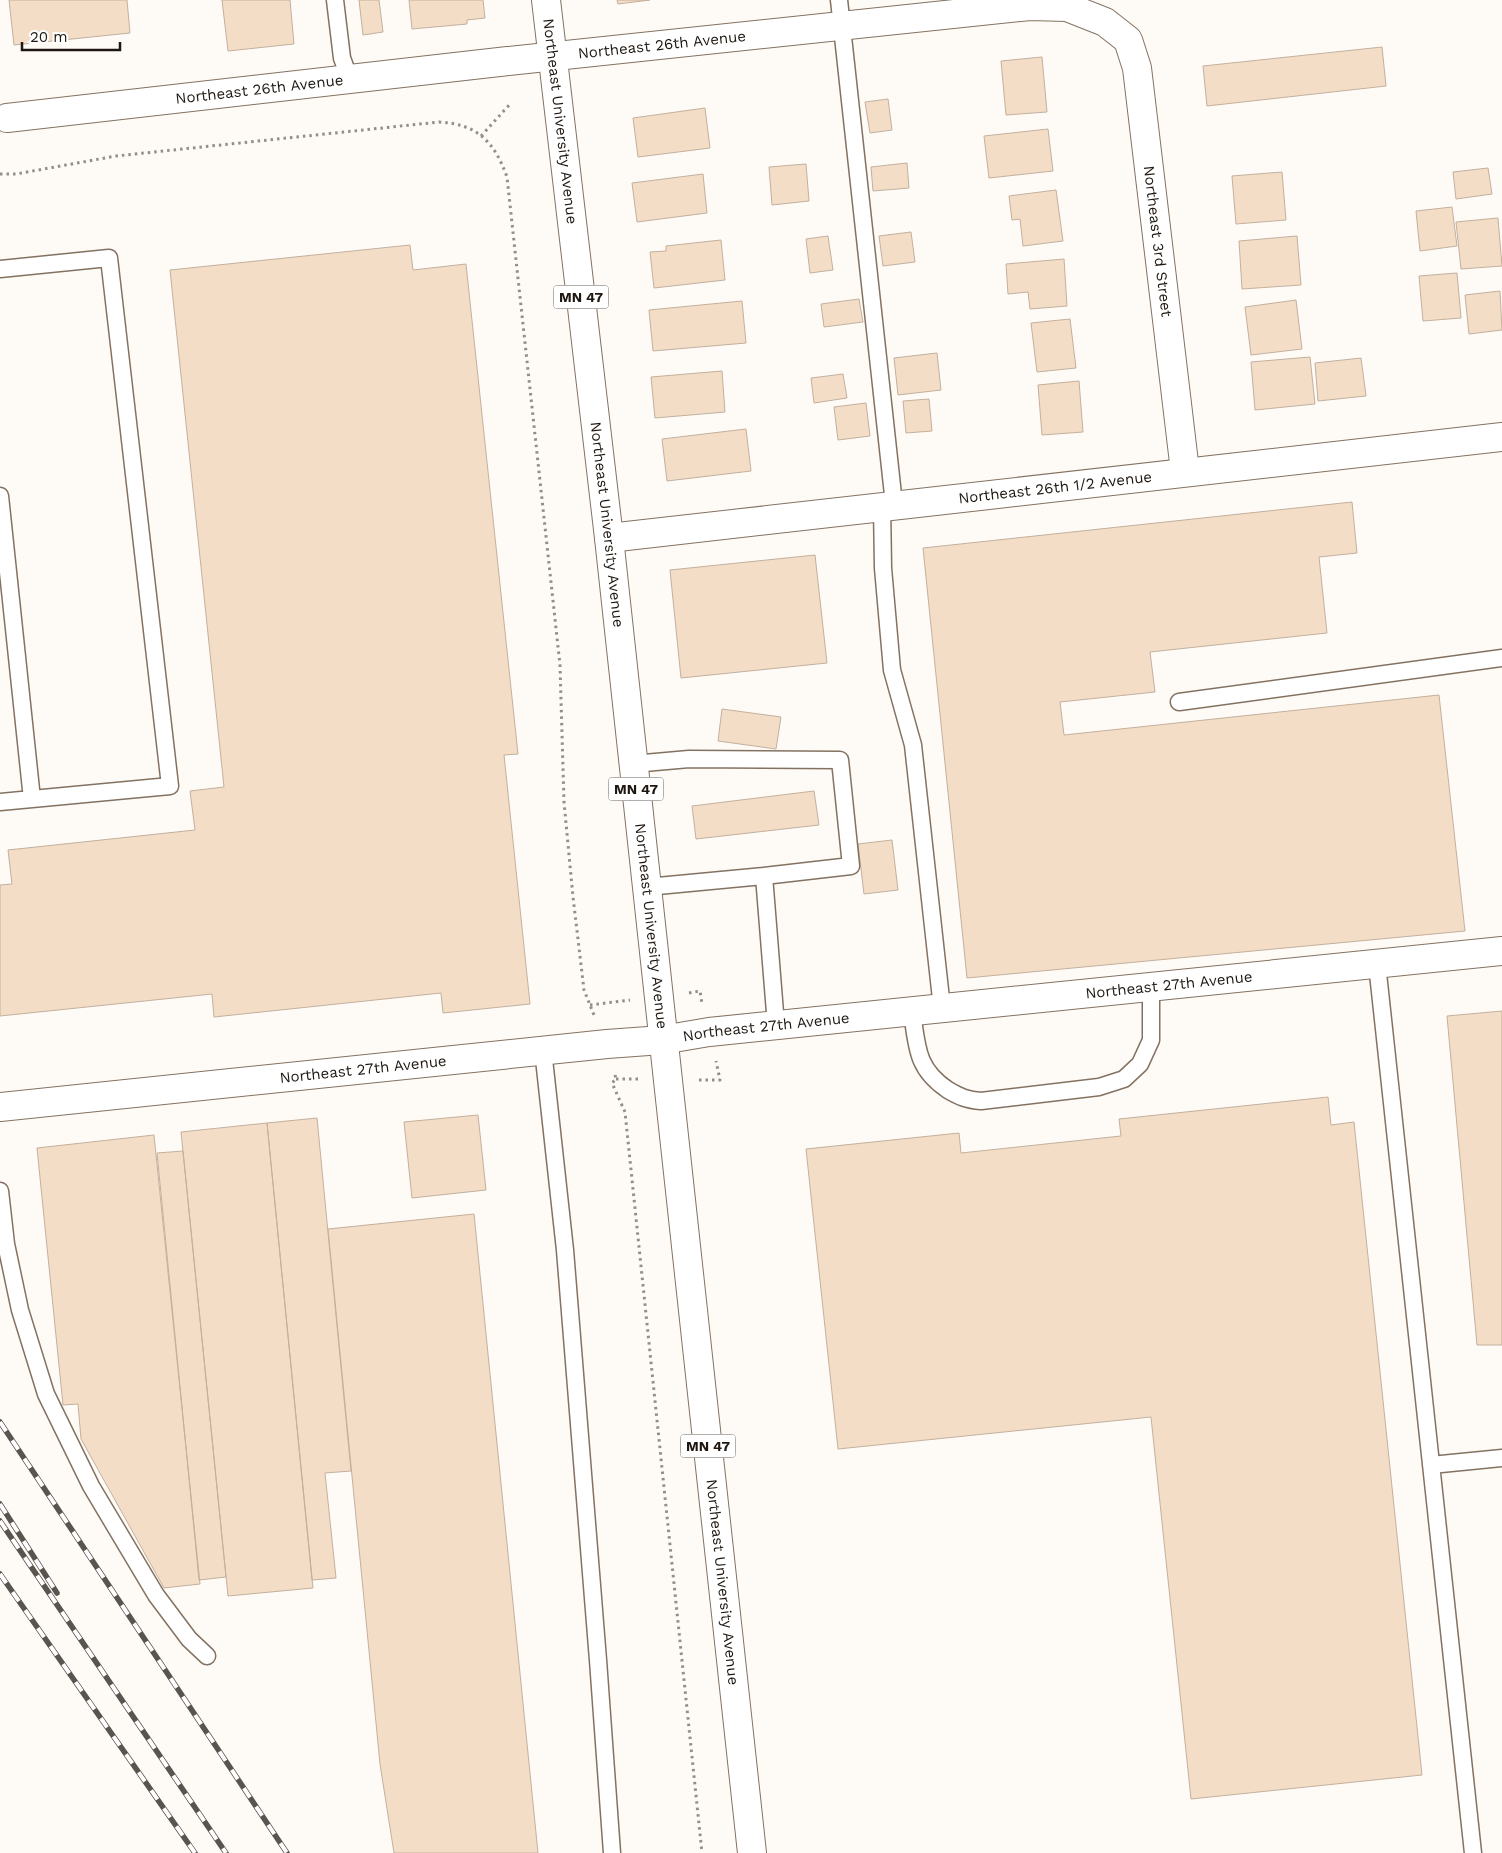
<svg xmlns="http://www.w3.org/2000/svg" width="1502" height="1853" viewBox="0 0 1502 1853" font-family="'Work Sans',sans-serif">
  <rect width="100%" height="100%" fill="#fefaf6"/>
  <!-- building -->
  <path fill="#f4ddc6" stroke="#c3b09e" d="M9,0h118l3,33 -116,12z
    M222,0h68l4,44 -66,7z
    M359,0h20l4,32 -20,3z
    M409,0h74l2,18 -18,2v4l-55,5z
    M617,0h33l-32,4z
    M1382,47l4,39 -179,20 -4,-40z
    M1042,57l5,55 -41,3 -5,-54z
    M888,99l4,31 -22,3 -5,-31z
    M705,108l5,40 -72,9 -5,-39z
    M1048,129l5,42 -64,7 -5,-42z
    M907,163l2,25 -36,3 -2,-24z
    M806,164l3,37 -37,4 -3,-38z
    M1488,168l4,26 -36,5 -3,-27z
    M1282,172l4,48 -50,4 -4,-48z
    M703,174l4,39 -70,9 -5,-39z
    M1056,190l7,51 -40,5 -3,-27 -8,1 -3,-24z
    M1452,207l5,39 -37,5 -4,-40z
    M1498,218l4,48 -41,3 -5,-47z
    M911,232l4,30 -32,4 -4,-30z
    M828,236l5,34 -23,3 -4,-34z
    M1297,236l4,49 -59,4 -3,-48z
    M721,240l4,40 -71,8 -4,-36 16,-1v-5z
    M410,245l3,25 53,-6 52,490 -14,1 26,249 -87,9 -2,-20 -227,24 -2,-23 -212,22v-131l12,-1 -4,-34 187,-20 -5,-39 34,-4 -54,-517z
    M1064,259l3,47 -37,3 -2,-17 -20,2 -2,-30z
    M1457,273l4,45 -38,3 -4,-45z
    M1500,291l2,39 -33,4 -4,-39z
    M859,299l4,23 -39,5 -3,-23z
    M1296,300l6,49 -51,6 -6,-48z
    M742,301l4,42 -93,8 -4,-41z
    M1070,319l6,49 -39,4 -6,-49z
    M937,353l4,37 -43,5 -4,-37z
    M1310,357l5,47 -60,6 -4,-48z
    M1361,358l5,38 -48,5 -3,-38z
    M722,371l3,41 -70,6 -4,-41z
    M843,374l4,24 -33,5 -3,-25z
    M1079,381l4,51 -41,3 -4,-50z
    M929,399l3,32 -26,2 -3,-32z
    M866,403l4,33 -32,4 -4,-33z
    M746,429l5,42 -84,10 -5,-42z
    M1352,502l5,51 -38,4 8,76 -177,19 5,40 -95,10 4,33 375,-40 26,236 -498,47 -44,-430z
    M815,555l12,108 -146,15 -11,-108z
    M722,709l59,8 -5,32 -58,-8z
    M814,791l5,34 -123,14 -4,-33z
    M892,840l6,50 -34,4 -6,-50z
    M1502,1011v334h-25l-30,-329z
    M1328,1097l3,28 23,-3 68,653 -231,24 -40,-382 -313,32 -32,-300 153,-16 2,20 160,-17 -2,-17z
    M478,1115l8,75 -74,8 -8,-76z
    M317,1118l34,353 -26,2 11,105 -24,2 -45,-457z
    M267,1123l46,465 -85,8 -47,-464z
    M154,1135l46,449 -36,4 -83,-149 -3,-35 -15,1 -26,-257z
    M183,1151l43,426 -27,3 -42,-427z
    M474,1214l64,639h-144l-14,-89 -52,-535z"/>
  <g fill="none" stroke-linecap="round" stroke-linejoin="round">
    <!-- lane casing -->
    <g stroke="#837261" stroke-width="19">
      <path id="lane" d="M335,0l7,58 8,22
        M839,0l55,504
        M0,269l109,-11 61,528 -138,13
        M0,496l32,303 -32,3
        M882,505l1,63 9,102 21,75 29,263
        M1179,702l323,-44
        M633,764l56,-5 151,1 11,106 -87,10
        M647,887l117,-11 12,149
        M1377,964l96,889
        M912,1012c5,34 4,57 36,78 12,7 19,10 33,11l118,-14 25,-8 16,-15 11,-24v-53
        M543,1050l22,200 33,410 14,193
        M0,1191l6,53 14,66 26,84 45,92 65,109 33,44 18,17
        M1431,1465l71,-7"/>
    </g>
    <!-- street casing -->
    <g stroke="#837261" stroke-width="30">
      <g id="street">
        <path id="s1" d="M7,118l501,-57 522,-55 37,1 38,15 23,18 9,28 48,403"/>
        <path id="s2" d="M609,538l893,-101"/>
        <path id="s3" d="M0,1107l607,-63 55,-4"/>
      </g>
    </g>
    <!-- secondary casing -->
    <g stroke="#837261" stroke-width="30">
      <g id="secondary">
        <path id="s4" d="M662,1040l47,-8 793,-81"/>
      </g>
    </g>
    <!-- primary casing -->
    <g stroke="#837261" stroke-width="30">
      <g id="primary">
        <path id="s5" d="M546,0l63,538 143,1315"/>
      </g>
    </g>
    <!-- path -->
    <path stroke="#948e89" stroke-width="3" stroke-dasharray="2.5 4" stroke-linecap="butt" d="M481,136l30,-33
      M0,174h16l100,-18 323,-34c38,2 55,19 68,55l53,488 4,137 9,95 11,93 10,25
      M689,993l11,-2 2,13
      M590,1005l40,-5
      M615,1075l1,4 -4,4 13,29 77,741
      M616,1079h22
      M699,1080h21l-4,-19"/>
    <!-- lane -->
    <use href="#lane" stroke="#fff" stroke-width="16"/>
    <!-- street -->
    <use href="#street" stroke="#fff" stroke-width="28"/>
    <!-- secondary -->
    <use href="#secondary" stroke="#fff" stroke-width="28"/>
    <!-- primary -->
    <use href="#primary" stroke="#fff" stroke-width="28"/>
    <!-- rail casing -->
    <g stroke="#5a544e" stroke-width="5.5">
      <path id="rail" d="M0,1422l287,431
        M0,1504l57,89
        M0,1521l226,332
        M0,1574l195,279"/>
    </g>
    <!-- rail -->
    <use href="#rail" stroke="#fff" stroke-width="4" stroke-dasharray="11" stroke-linecap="butt"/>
  </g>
  <g text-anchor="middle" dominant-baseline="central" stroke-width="4" stroke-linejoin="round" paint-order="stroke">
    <!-- shield labels -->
    <g fill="#fff" stroke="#625d58" stroke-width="1">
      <rect x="553.5" y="285.5" width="55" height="23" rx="4"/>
      <rect x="608.5" y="777.5" width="55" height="23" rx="4"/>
      <rect x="680.5" y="1434.5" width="55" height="23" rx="4"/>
    </g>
    <g font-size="14" font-weight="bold" fill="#1e1711">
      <text x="581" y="297">MN 47</text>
      <text x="636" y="789">MN 47</text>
      <text x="708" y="1446">MN 47</text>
    </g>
    <!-- street labels -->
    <g font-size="15" fill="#1e1711" stroke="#fff">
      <text stroke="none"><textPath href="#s1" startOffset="659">Northeast 26th Avenue</textPath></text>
      <text stroke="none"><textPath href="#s1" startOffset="254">Northeast 26th Avenue</textPath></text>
      <text stroke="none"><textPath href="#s5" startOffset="122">Northeast University Avenue</textPath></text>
      <text stroke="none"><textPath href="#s1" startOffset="1340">Northeast 3rd Street</textPath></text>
      <text stroke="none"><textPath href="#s2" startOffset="449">Northeast 26th 1/2 Avenue</textPath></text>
      <text stroke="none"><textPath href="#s5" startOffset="528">Northeast University Avenue</textPath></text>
      <text stroke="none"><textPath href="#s5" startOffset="932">Northeast University Avenue</textPath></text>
      <text stroke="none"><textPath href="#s4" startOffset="510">Northeast 27th Avenue</textPath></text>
      <text stroke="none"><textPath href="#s4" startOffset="105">Northeast 27th Avenue</textPath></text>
      <text stroke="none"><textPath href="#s3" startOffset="365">Northeast 27th Avenue</textPath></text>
      <text stroke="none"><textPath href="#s5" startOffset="1592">Northeast University Avenue</textPath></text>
    </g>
  </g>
  <!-- scale -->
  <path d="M22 42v8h98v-8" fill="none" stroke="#1e1711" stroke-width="2.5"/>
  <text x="30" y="42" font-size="15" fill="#1e1711" stroke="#ffffff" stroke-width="4" paint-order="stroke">20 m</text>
</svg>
